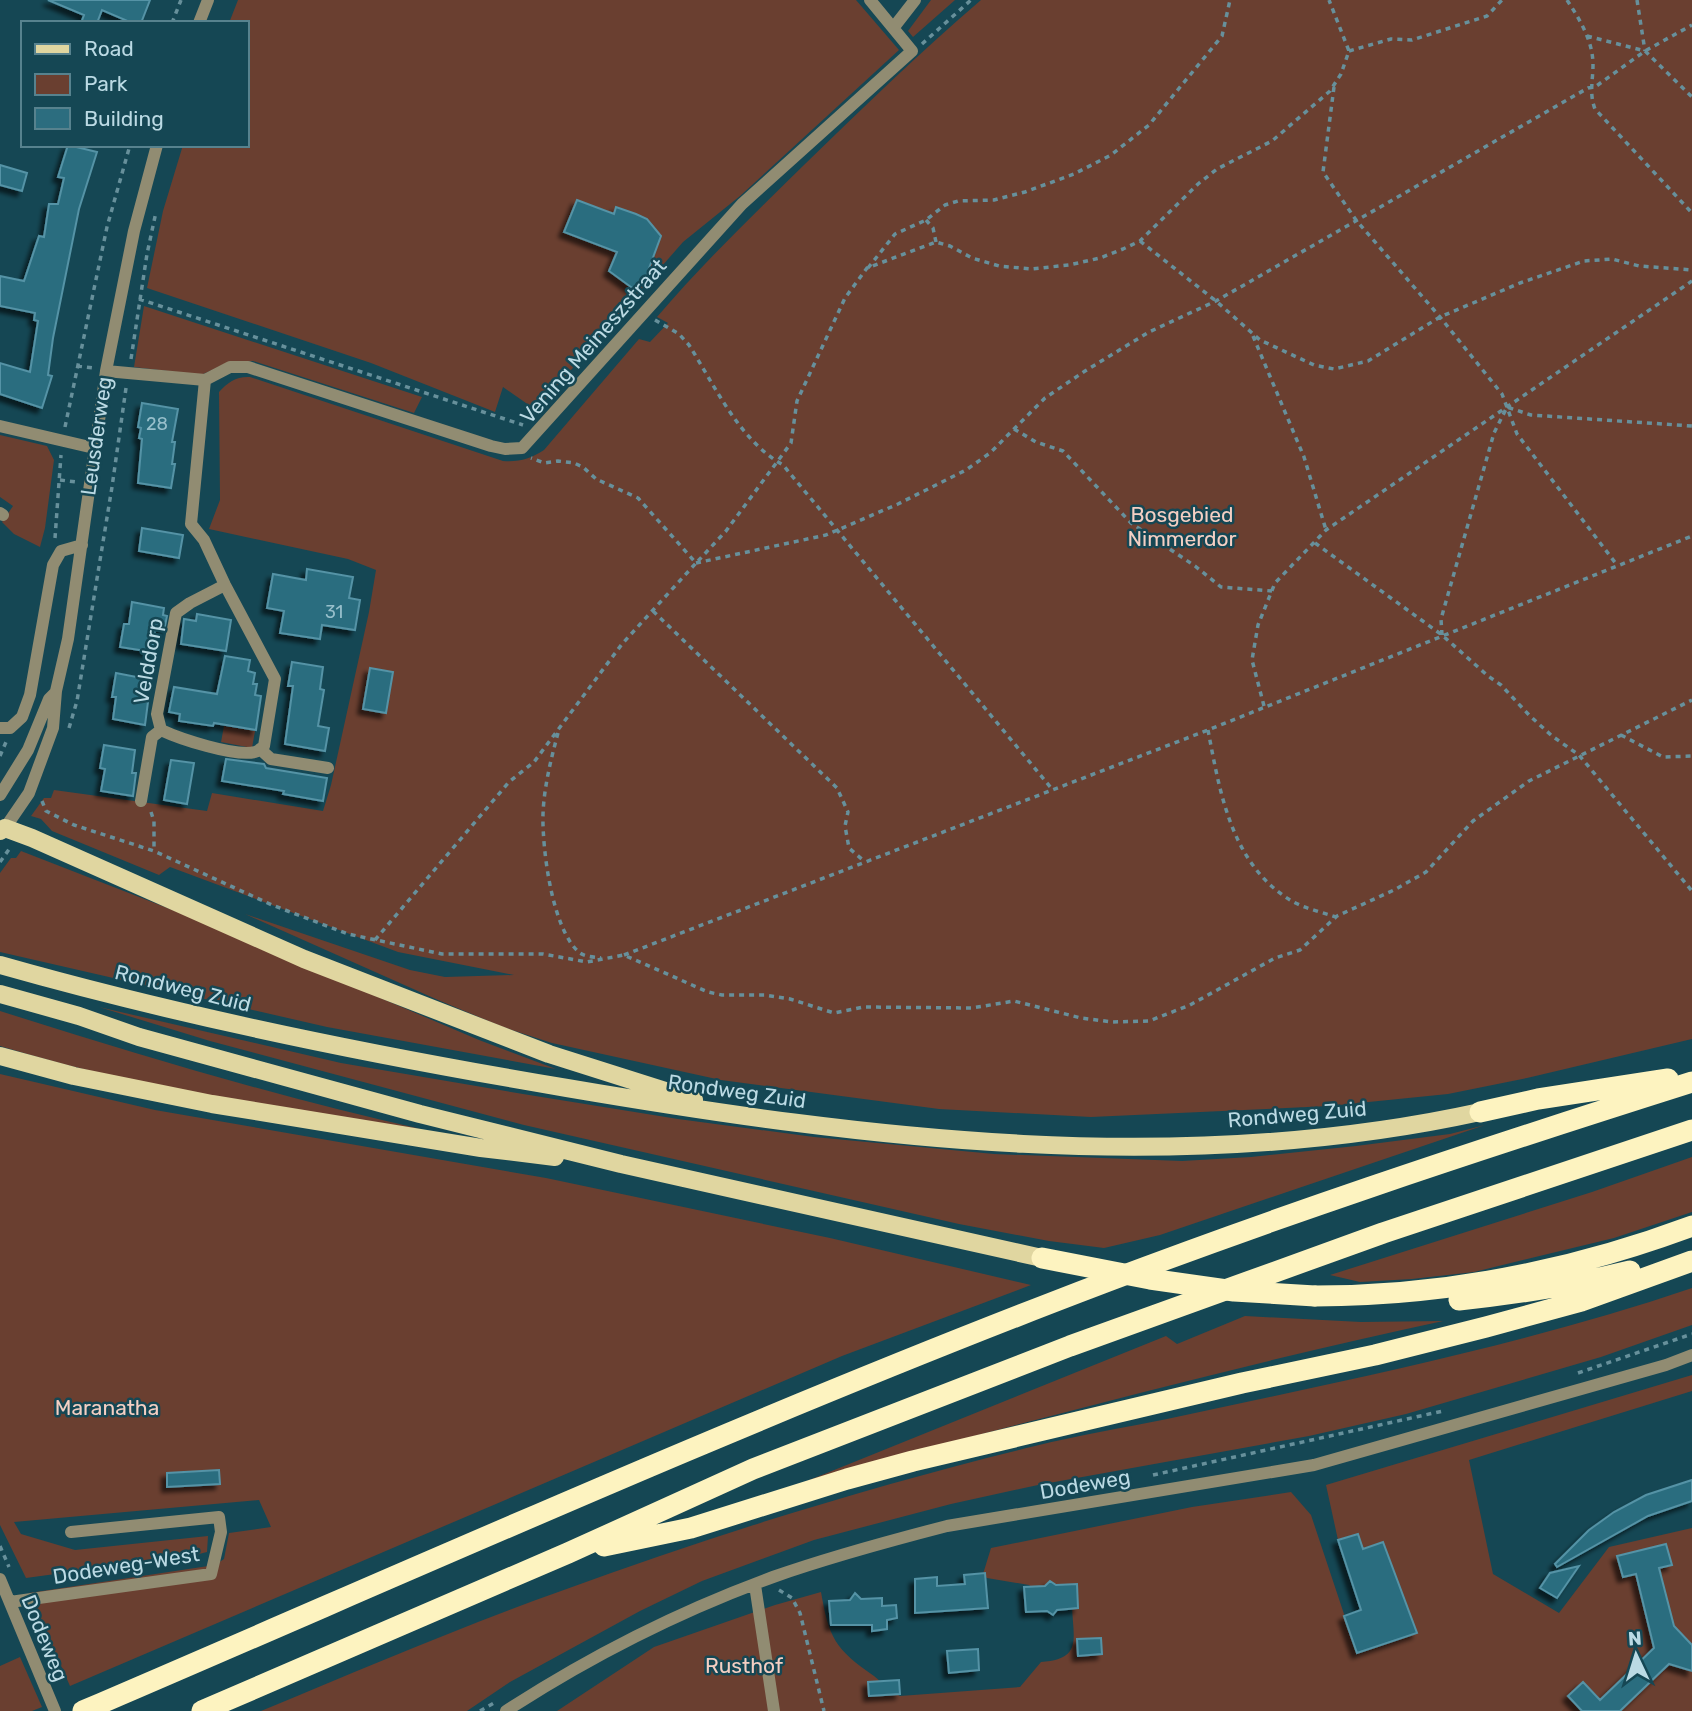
<svg xmlns="http://www.w3.org/2000/svg" width="1692" height="1711" viewBox="0 0 1692 1711" font-family="Rubik,sans-serif">
  <defs>
    <filter id="shadow"><feDropShadow dx="-5" dy="5" stdDeviation="2" flood-color="#0009"/></filter>
  </defs>
  <rect width="100%" height="100%" fill="#154754"/>
  <!-- green -->
  <path fill="#6a3f30" d="M238,0h618l43,50 -159,146 -57,46 -147,168 -33,-23 -8,25 -124,-49 -224,-75 16,-77 20,-66h64v-122h-18z
    M931,0h24l-42,37 -5,-6z
    M981,0h711v1039l-165,39 -79,16 -119,12 -238,11 -152,-8 -218,-29 -169,-37 -49,-16 -65,-27 -193,-86 165,56 35,7 69,-2 -116,-23 -228,-85 -11,8 -107,-44 -11,-12 -10,-3 13,-18h7l3,-8 153,21 5,-18 111,18 8,-26 38,-173 7,-42 -28,-11 -139,-30 11,-29 -1,-108c9,-10 18,-16 31,-15l253,84c17,1 27,-2 41,-11l95,-111 11,3 18,-19 -11,-6c46,-54 98,-104 148,-153 58,-56 115,-112 176,-164z
    M144,306l278,91 -8,16 -161,-52 -25,2 -27,12 -67,-8z
    M0,435l47,11 7,14 -9,68 -5,19 -26,-13 -12,-12 11,-16 -13,-9z
    M224,726l31,5 -3,17 -31,-6z
    M21,851l167,65 291,124 77,29 -229,-42 -327,-75v-79l11,-15h5z
    M99,1007l242,56 182,31 155,25 136,18 180,17 188,7 69,-4 105,-11 94,-12 35,-9 -325,110 -56,13 -55,-7 -90,-17 -435,-99 -314,-84z
    M0,1011c139,44 278,86 421,118 -142,-19 -284,-41 -421,-83z
    M0,1074l155,36 391,68 284,60 201,47 -189,71 -772,330 -41,-93 186,-28 9,-6 5,-26 42,-6 -12,-27 -245,22 7,12 54,16 133,-14 -1,16 -12,3 -169,23 -26,-53z
    M1692,1157v55l-78,26 -140,34 -62,7 -52,3 -30,-7 262,-83z
    M1692,1288v37l-91,32 -195,57 -97,22 -271,49 -87,19 -137,36 -112,41 -62,30 -130,71 -43,29h-206c99,-41 199,-84 300,-120 155,-57 314,-106 474,-145 44,-11 88,-18 132,-27 176,-38 354,-73 525,-131z
    M1245,1316l116,6 82,-1c-213,46 -425,103 -636,160l359,-145 11,8z
    M1692,1375v16l-223,69 24,114 66,39 50,-66 83,-19v183h-1135l97,-64 121,-42 46,-13c8,46 14,57 53,84 9,7 16,15 26,20l120,-9 21,-25c42,-3 32,-23 31,-56l-37,-16 -6,-5 -42,-7 -4,-4 8,-26 201,-41 99,-15 20,23 46,138 60,-20 -34,-91 -20,7 -5,-15 -20,6 -12,-55z
    M20,1657l22,50 -10,4h-32v-45z"/>
  <!-- building -->
  <path fill="#2c6d7f" stroke="#5493a6" stroke-width="2" filter="url(#shadow)" d="M48,0h102l-9,23h-9l-30,-13 -5,13h-16l3,-8z
    M68,145l29,7 -18,57 -26,129 -5,37 4,1 -10,32 -42,-14v-31l30,9 8,-51 -4,-1 1,-7 -35,-7v-30l24,5 15,-45 5,1 5,-33h9l6,-26 -6,-1z
    M0,165l27,8 -5,18 -22,-6z
    M577,200l37,14 2,-7 20,7 11,5 14,17 -16,43 -10,11 -26,-19 8,-19 -53,-20z
    M142,403l36,6 -6,33h3l-3,22h3l-4,24 -33,-5 4,-44 -3,-1 2,-10 -3,-1z
    M142,528l41,7 -4,23 -40,-7z
    M307,569l46,8 -4,21 11,2 -5,30 -33,-5 -2,14 -40,-6 4,-22 -17,-3 6,-34 33,6z
    M132,602l32,6 -1,7 4,1 -3,15 -9,-1 -3,22 -32,-5 4,-23h5z
    M197,614l34,6 -5,31 -45,-7 3,-25 12,2z
    M225,656l25,4 -2,11 7,2 -2,11h4l-2,11 6,1 -5,34 -42,-7 -1,3 -34,-5 1,-7 -11,-2 5,-25 43,7z
    M292,662l31,5 -3,22 4,1 -6,36 11,2 -4,23 -40,-7 8,-58h-5z
    M370,668l23,4 -7,41 -23,-4z
    M116,673l31,6 -3,22 4,1 -3,23 -32,-6 3,-22h-4z
    M104,745l31,5 -3,23h4l-3,23 -32,-5 4,-22 -5,-1z
    M226,759l38,5 2,4 61,10 -4,23 -40,-7 1,-3 -62,-10z
    M171,760l23,3 -7,41 -23,-4z
    M219,1470l1,14 -53,3v-14z
    M1692,1480v21l-44,15 -91,51 -2,-3 34,-34 25,-18 32,-17z
    M1358,1534l5,15 20,-7 34,91 -60,20 -13,-37 17,-6 -23,-70z
    M1666,1544l6,21 -13,3 15,58 18,19v26l-23,-7 -49,47h-38l-14,-15 15,-14 17,18 54,-52 -18,-74 -13,3 -6,-21z
    M1579,1566l-22,32 -17,-10 10,-15z
    M985,1573l3,35 -73,5v-34l22,-2v9l28,-2 -1,-9z
    M1050,1581l6,4 21,-1 1,24 -21,2 -4,5 -6,-4 -21,1 -2,-25 21,-1z
    M855,1593l6,6 21,-1v8l14,-1 1,13 -10,2v9l-15,2v-6h-41l-2,-24 21,-1z
    M1101,1638l1,16 -24,2 -1,-17z
    M978,1649l1,21 -30,3 -2,-22z
    M899,1680l1,14 -31,2 -1,-14z"/>
  <g fill="none" stroke-linecap="round" stroke-linejoin="round">
    <!-- path -->
    <path stroke="#67909b" stroke-width="3.5" stroke-dasharray="5 5" stroke-linecap="butt" d="M1567,0c13,20 26,41 26,65 0,15 -4,29 2,44l97,104
      M1637,0l8,51
      M172,23l9,-23
      M1587,36l58,15 47,46
      M922,44l49,-44
      M1349,51l42,-12 21,1 75,-24 15,-16
      M1334,87l-11,85 33,48 84,97 62,77 15,40 100,131
      M926,220l7,8 3,14
      M1140,241l76,60 44,39 54,25 20,4 34,-8 72,-44 80,-34 64,-22 28,-2 27,7 53,4
      M868,268l27,-34 31,-14 19,-15 13,-4 36,-1 31,-8 49,-18 37,-19 38,-30 73,-89 8,-36
      M139,299l384,126
      M655,320l24,14 10,11c26,41 50,95 94,120l269,324
      M1253,336l51,121 22,73
      M131,359l16,-105 9,-42
      M77,366l16,2
      M65,427l42,-200 23,-82
      M1014,429l22,13 27,9 68,72 64,43 26,21 51,4
      M60,480l16,2
      M55,538l6,-83
      M1315,543l127,92 46,41 13,9 28,30 23,21 27,19 113,136
      M698,561l28,-30 65,-88 6,-42 48,-103 22,-30 69,-26 14,4 22,12 27,8 32,3 38,-4 31,-7 23,-9 17,-8 58,-57 19,-15 55,-28 58,-50 11,-17 8,-23 -20,-51
      M696,563l130,-28 72,-31 68,-34 24,-17 55,-55 40,-27 64,-39 67,-31 372,-213 7,-1 50,-36 47,-26
      M653,611l184,177 11,24 -3,14 4,22 15,13
      M1442,635l-1,-16 53,-186 13,-26 24,8 161,11
      M1264,706l-12,-46 6,-35 17,-42 51,-53 366,-249
      M69,728l8,-27 35,-214 14,-99
      M1208,730c12,63 23,133 82,170 13,8 31,12 46,17
      M558,733c-7,26 -14,54 -15,81 -1,34 9,117 37,139 6,4 15,4 21,5
      M1621,735l42,22 29,-1
      M0,756l6,-14
      M42,801l4,10 28,14 80,26 118,54 76,29 94,20h101l44,8 37,-7 84,37 14,3h43l25,4 44,14 30,-6 108,1 42,-7 67,17 31,4 37,-1 41,-16 85,-47 25,-8 37,-34 57,-26 32,-18 47,-51 56,-40 163,-81
      M151,812l3,9v30
      M0,862l10,-14
      M375,940l134,-158 25,-20 88,-118 74,-81 -58,-65 -42,-19 -13,-12 -9,-4 -16,-2 -14,2 -13,-5
      M624,955l584,-225 484,-194
      M1578,1373l114,-39
      M1153,1475l290,-64
      M0,1546l9,21
      M779,1590l13,8 8,15 24,98
      M480,1711l14,-8"/>
    <!-- minor -->
    <path stroke="#918c72" stroke-width="12" d="M199,23l9,-23
      M894,27l21,-27
      M106,371l99,9 25,-13h18l243,79 14,3 17,-1 220,-244 170,-153 -42,-51
      M205,380l-14,144 13,16 21,45 50,94 -11,67c-3,3 -5,5 -9,6 -20,5 -75,-13 -94,-22l-4,-16 19,-101 14,-10 35,-18
      M0,426l94,22
      M0,513l3,2
      M0,728h10l12,-11 8,-22 23,-130 8,-14 21,-6
      M260,749l11,10 57,9
      M0,795l28,-45 21,-51 7,-7
      M141,801l11,-64 9,-7
      M5,828l24,-35 24,-65 3,-37 12,-52 38,-268 28,-140 23,-86
      M0,1579l55,132
      M755,1585l19,126
      M10,1602l201,-28 10,-42 -2,-15 -148,15
      M506,1711c83,-54 174,-100 267,-134 57,-20 116,-36 174,-51l367,-61 352,-100 26,-10"/>
    <!-- major -->
    <path stroke="#e0d6a0" stroke-width="18" d="M0,831l5,-3 27,10 272,121 245,95 145,46
      M0,965c186,53 376,91 567,123 300,51 612,90 913,24
      M0,994l79,22 60,21 281,77 201,50 421,94
      M0,1056l74,20 138,28 269,44 74,9"/>
    <!-- highway -->
    <path stroke="#fdf3c0" stroke-width="21" d="M1480,1112l58,-13 130,-20
      M1315,1296c129,0 256,-25 377,-70
      M1459,1300c58,-6 114,-15 171,-29
      M604,1546l87,-18 156,-49 66,-18 329,-78 133,-28 111,-28 95,-26 111,-40
      M83,1711c322,-138 642,-282 968,-408 211,-82 426,-153 641,-221
      M202,1711l366,-158 185,-84 317,-123 313,-113 309,-103"/>
    <!-- highway-bridge -->
    <path stroke="#fdf3c0" stroke-width="21" d="M1042,1258l108,21 84,12 81,5"/>
  </g>
  <g text-anchor="middle" dominant-baseline="central" stroke-width="5" stroke-linejoin="round" paint-order="stroke">
    <!-- number labels -->
    <g font-size="18" fill="#97bfcb">
      <text x="157" y="424">28</text>
      <text x="334" y="612">31</text>
    </g>
    <!-- street labels -->
    <g font-size="21" fill="#bbdae4" stroke="#154754">
      <text transform="translate(593 341) rotate(-49)">Vening Meineszstraat</text>
      <text transform="translate(96 436) rotate(-82)">Leusderweg</text>
      <text transform="translate(148 661) rotate(-80)">Velddorp</text>
      <text transform="translate(183 988) rotate(14)">Rondweg Zuid</text>
      <text transform="translate(737 1091) rotate(8)">Rondweg Zuid</text>
      <text transform="translate(1297 1114) rotate(-5)">Rondweg Zuid</text>
      <text transform="translate(1085 1484) rotate(-10)">Dodeweg</text>
      <text transform="translate(126 1565) rotate(-9)">Dodeweg-West</text>
      <text transform="translate(45 1638) rotate(68)">Dodeweg</text>
    </g>
    <!-- park labels -->
    <g font-size="21" fill="#f4cfc3" stroke="#154754">
      <text x="1182" y="514">Bosgebied<tspan x="1182" dy="24">Nimmerdor</tspan></text>
      <text x="107" y="1407">Maranatha</text>
      <text x="744" y="1665">Rusthof</text>
    </g>
  </g>
  <!-- legend -->
  <rect x="21" y="21" width="228" height="126" fill="#154754" stroke="#57828e" stroke-width="2"/>
  <rect x="35" y="44" width="35" height="10" fill="#e0d6a0" stroke="#57828e" stroke-width="2"/>
  <text x="84" y="56" font-size="21" fill="#bbdae4">Road</text>
  <rect x="35" y="74" width="35" height="21" fill="#6a3f30" stroke="#57828e" stroke-width="2"/>
  <text x="84" y="91" font-size="21" fill="#bbdae4">Park</text>
  <rect x="35" y="108" width="35" height="21" fill="#2c6d7f" stroke="#57828e" stroke-width="2"/>
  <text x="84" y="126" font-size="21" fill="#bbdae4">Building</text>
  <!-- north arrow -->
  <g transform="translate(1636 1655) rotate(356)" stroke="#154754" stroke-width="5" paint-order="stroke">
  <path d="M0-5L12 26L0 18L-12 26Z" fill="#bbdae4"/>
  <text y="-10" font-size="19" font-weight="bold" text-anchor="middle" fill="#bbdae4">N</text>
  </g>
</svg>
